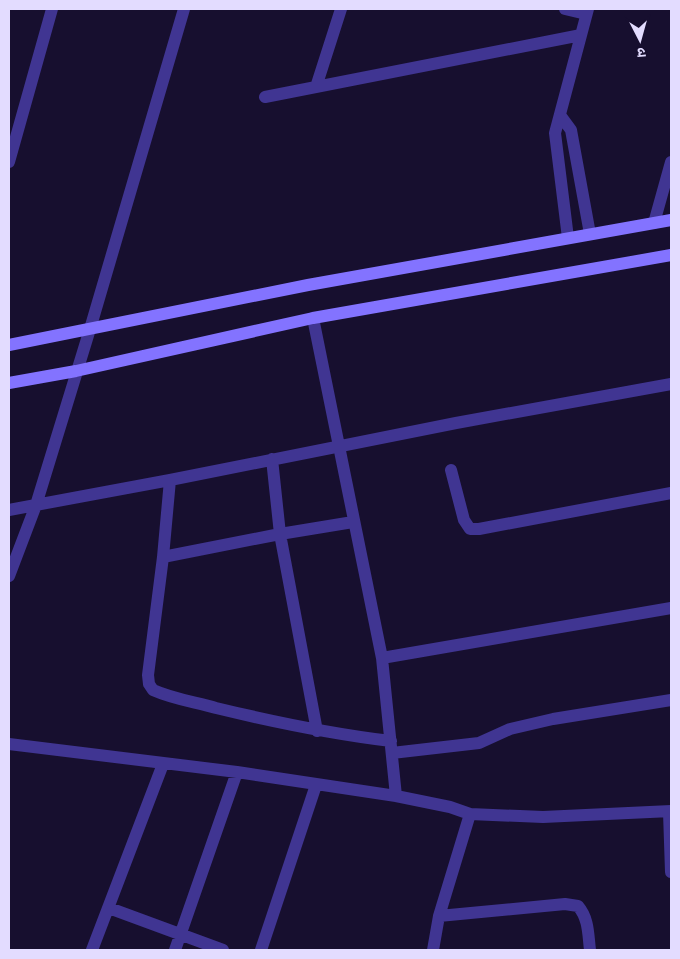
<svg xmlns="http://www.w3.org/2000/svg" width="680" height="959" viewBox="0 0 680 959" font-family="Cabin,'Noto Sans Devanagari',sans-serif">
  <rect width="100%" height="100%" fill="#170f2f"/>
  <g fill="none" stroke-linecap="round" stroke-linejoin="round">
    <!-- street -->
    <path stroke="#403592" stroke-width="12" d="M565,9l21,5
      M316,87l25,-78
      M265,97l316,-62
      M560,115l11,15 19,104
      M9,162l43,-153
      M654,223l17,-61
      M568,238l-13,-105 33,-124
      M313,318l69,340 14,138
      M272,459l8,75 37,197
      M451,470l13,50 6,9h9l192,-36
      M170,480l-7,77 -15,118 1,9 4,6c20,9 42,12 63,18 58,14 116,26 175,33
      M9,510l161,-30 286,-57 215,-39
      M163,557l117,-23 73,-12
      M9,576l27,-71 54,-176 94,-320
      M382,658l289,-50
      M9,744l228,28 159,24 54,11 20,7 73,3 128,-6
      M392,753l87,-10 31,-14 43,-10 118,-19
      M669,812l2,60
      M109,908l114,42
      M439,916l126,-12 13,2c11,13 10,28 12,44
      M92,950l71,-186
      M175,950l62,-178
      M261,950l55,-165
      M433,950l6,-34 31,-102"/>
    <!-- secondary -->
    <path stroke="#8373ff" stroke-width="12" d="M9,345l299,-60 363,-65
      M9,383l67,-12 237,-53 358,-63"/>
  </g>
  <!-- border -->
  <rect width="680" height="959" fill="none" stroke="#e3dcff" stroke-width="20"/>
  <!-- north arrow -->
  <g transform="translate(640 40) rotate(174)" stroke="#170f2f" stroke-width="4" paint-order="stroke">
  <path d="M0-4L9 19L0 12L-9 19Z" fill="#e3dcff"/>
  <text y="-8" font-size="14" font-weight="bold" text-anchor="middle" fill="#e3dcff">उ</text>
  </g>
</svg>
